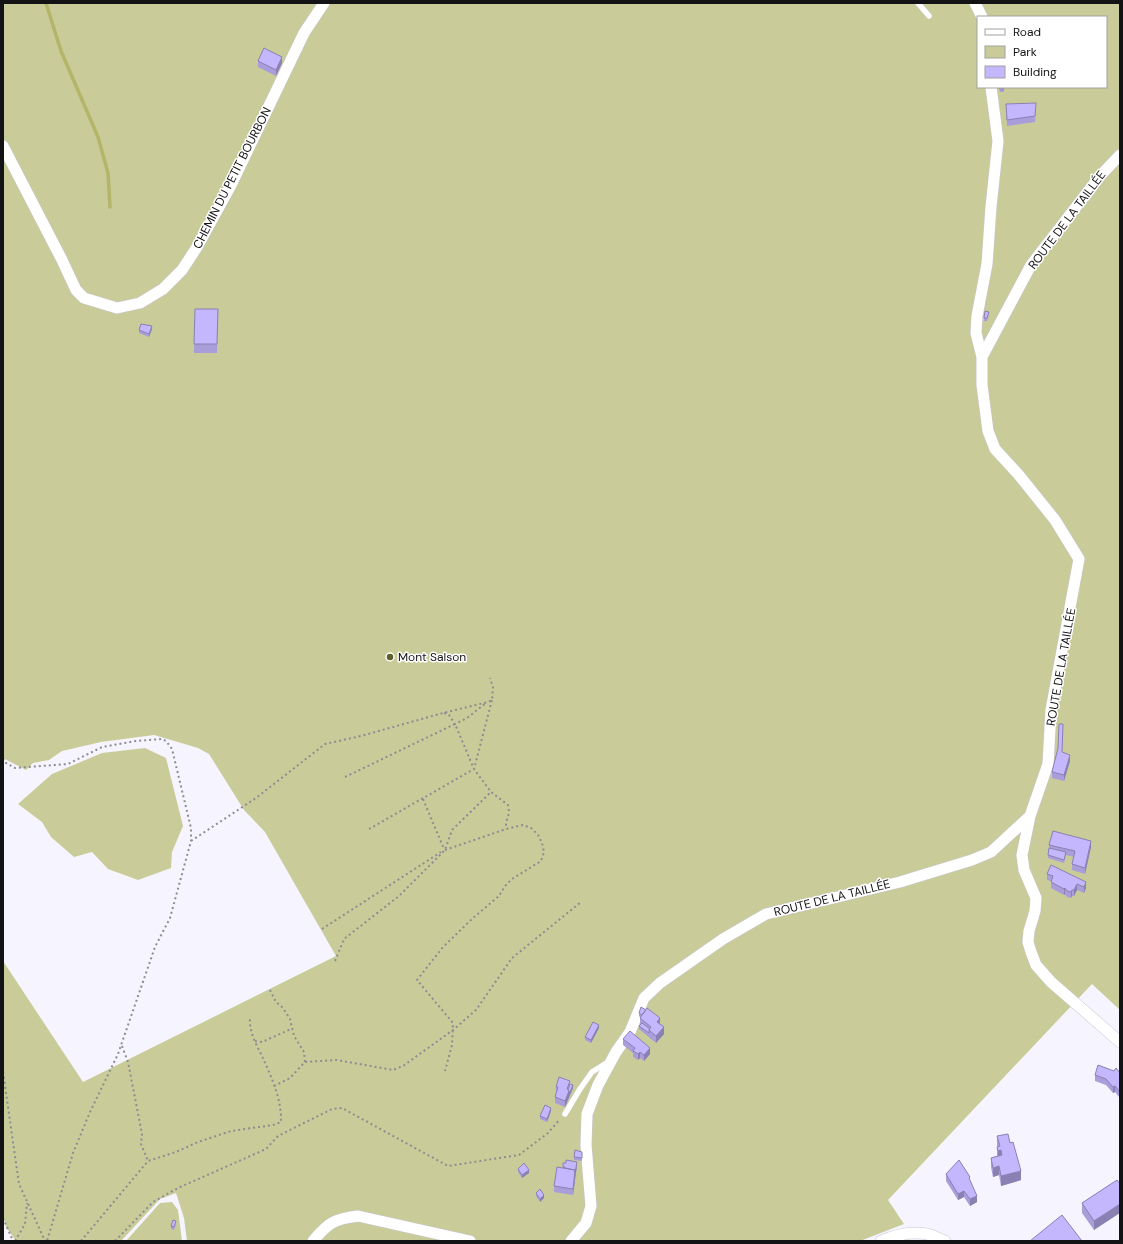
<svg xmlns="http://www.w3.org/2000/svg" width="1123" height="1244" viewBox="0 0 1123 1244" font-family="'DM Sans',sans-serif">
  <rect width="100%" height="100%" fill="#f6f4ff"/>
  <!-- green -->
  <path fill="#c9cc98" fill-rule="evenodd" d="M3,3h1117v1007l-28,-26 -204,216 16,24 -44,17h-673l-3,-23 -8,-25 -16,6 -39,42h-105l-10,-14 -3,-11v-255l80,121 253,-126 -71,-124 -21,-22 -35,-56 -11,-6 -44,-13 -53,7 -39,9 -13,9 -16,3 -7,7 -23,-12zM978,17h128v70h-128z
    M145,748l21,10 17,68 -11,26 -1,16 -33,12 -30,-11 -16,-17 -18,5 -23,-20 -9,-15 -24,-18 34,-30 50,-21z
    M172,1202l6,8 4,31h-56l34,-38z"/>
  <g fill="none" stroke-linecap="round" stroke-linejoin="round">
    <!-- stream -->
    <path stroke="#b3b669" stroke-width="3.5" d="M46,3l15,48 37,86 10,36 2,34"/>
    <!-- lane casing -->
    <g stroke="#c8c7d1" stroke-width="6">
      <path id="lane" d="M918,3l11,13
        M565,1114l15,-25 12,-17 16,-10"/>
    </g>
    <!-- street casing -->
    <g stroke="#c8c7d1" stroke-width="12">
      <path id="street" d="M975,3l7,14
        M3,146l59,114 14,30 8,8 33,10 23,-5 23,-14 19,-19 15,-23 34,-62 73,-152 20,-30
        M982,357l-6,-24 1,-17 10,-52 4,-57 7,-66 -7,-54
        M1030,816l-8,39 2,15 12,28 -1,13 -6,20 -1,11 3,10 5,13 15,17 69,60
        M313,1241c15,-18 21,-22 45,-25l112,25
        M571,1241l15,-18 5,-17 -5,-61 1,-31 11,-29 18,-33 14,-20 14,-34 16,-15 63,-44 43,-25 134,-32 72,-22 19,-8 39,-36 18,-52 3,-54 28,-151 -24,-39 -37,-46 -23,-25 -7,-18 -6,-46v-28l49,-92 69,-89 20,-21
        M881,1241c14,-6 30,-10 46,-7 6,1 12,5 18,7"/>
    </g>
    <!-- path -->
    <path stroke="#8d8c93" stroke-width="2" stroke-dasharray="2 3" stroke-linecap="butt" d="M444,713l5,2 6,9 12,-6 19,-15
      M3,758l3,5 9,5 53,-4 34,-17 34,-6 26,-2 4,2 6,8 19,79v13l-21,77 -15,29 -37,107 -28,58 -17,41 -26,88
      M345,777l110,-53 19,45 18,-69
      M423,799l21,50
      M369,829l105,-60 17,23 17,13c3,12 -3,13 -2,24
      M191,841l65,-43 69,-54 36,-8 82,-23 45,-11 4,-2 1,-13 -3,-9
      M445,850l61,-21 17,-4 8,3 7,7 4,8 2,9 -3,9 -29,18 -7,7 -6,10 -26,22 -30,29 -26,33 36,43 -1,22 -7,26
      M322,929l119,-77
      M335,961l9,-22 55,-43 46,-46 7,-20 39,-38
      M270,990l6,12 7,6 7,11 4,17 10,16 1,10
      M255,1041l7,1 29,-13
      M122,1046l6,16 14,72 -1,10 7,17
      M3,1072l16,112 26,57
      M274,1086l16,-8 15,-16 32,-2 56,10 10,-4 50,-36 23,-20 36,-52 69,-56
      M3,1218l10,23
      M15,1241l10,-17 2,-21
      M81,1241l67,-80 28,-9 22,-10 33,-11 42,-6 8,-3c1,-22 -10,-46 -19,-66 -6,-12 -13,-24 -12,-38
      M115,1241l38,-39 25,-14 88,-39 12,-13 54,-27 10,-1 106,58 71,-11 29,-22 12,-14"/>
    <!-- lane -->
    <use href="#lane" stroke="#fff" stroke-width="5.5"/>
    <!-- street -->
    <use href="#street" stroke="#fff" stroke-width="11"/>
  </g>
  <!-- wall -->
  <path fill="#a99dda" d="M258,61l24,2 -6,13 -18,-9z
    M999,87h5v5h-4z
    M1006,104l30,5 -1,13 -28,4z
    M195,309h23l-1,44h-23z
    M989,315l-2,6h-3v-3z
    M152,329l-3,8 -10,-4v-3z
    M1062,752l8,9 -6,20 -12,-3v-6z
    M1049,845l42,2 -6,27 -13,-4v-6l2,-7 -8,-2 -2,8 -16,-5z
    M1051,865l35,23 -2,5 -7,-3 -3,6h-2l-1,2 -4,-1 -2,-3 -1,1 -13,-7v-7l-4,-1v-6z
    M639,1013l21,11 4,10 -8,9 -17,-14v-3l2,-1 -1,-1v-7l-1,-1z
    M599,1028l-8,15 -6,-3v-3z
    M623,1039l27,15 -6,7 -4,-3 -2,2 -5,-3v-4l-10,-8z
    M1120,1073v25l-5,-6 -2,1 -7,-8 -11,-4v-6z
    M570,1084l3,4 -8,19 -10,-4v-6l1,-4v-6z
    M551,1111l-4,11 -7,-3v-3z
    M997,1136l24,44 -20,6 -2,-11 -6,2 -2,-10v-9l6,-2z
    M574,1157l8,1v3l-8,-1z
    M563,1163l14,2 -4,30 -19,-3v-6l9,-18z
    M518,1169l11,4 -7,5 -4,-6z
    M946,1174l24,7 7,21 -7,4 -6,-9 -6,3 -12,-19z
    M1117,1180l-23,50 -12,-17v-10z
    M536,1193l8,5 -4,4 -4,-6z
    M176,1224l-2,6 -3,-1v-3z"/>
  <!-- shaded-wall -->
  <path fill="#8a80b2" d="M282,57v6l-6,13v-6z
    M152,326v3l-3,8v-3z
    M1070,755v6l-6,20v-6z
    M1091,841v6l-6,27v-6z
    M1086,882v6l-2,5v-6z
    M1077,884v6l-3,6v-6z
    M1065,888v6l-1,1v-6z
    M1072,890v6l-1,2v-6z
    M660,1018v6l-3,-2z
    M599,1025v3l-8,15v-3z
    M664,1027v7l-8,9v-7z
    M650,1048v6l-6,7v-6z
    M640,1052v6l-2,2v-6z
    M573,1085v3l-8,19v-6l4,-10z
    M1115,1086v6l-2,1v-6z
    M551,1108v3l-4,11v-3z
    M1001,1150v9l-3,-2v-6z
    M577,1162v3l-4,30v-6z
    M999,1166v9l-6,2v-9z
    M529,1170v3l-7,5v-3z
    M1021,1171v9l-20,6v-10z
    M964,1191v6l-6,3v-6z
    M544,1195v3l-4,4v-3z
    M977,1196v6l-7,4v-7z
    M1120,1204v9l-26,17v-9z"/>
  <!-- building -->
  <path fill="#c5b7fe" stroke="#8a80b2" d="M264,48l18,9 -6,13 -18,-9z
    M999,87h5v2h-4z
    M1036,103l-1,13 -28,4 -1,-16z
    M195,309h23l-1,35h-23z
    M985,311l4,1 -2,6h-3z
    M141,324l11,2 -3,8 -10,-4z
    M1059,724h4l-1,28 8,3 -6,20 -12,-3 6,-24z
    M1053,831l38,10 -6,27 -13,-4 3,-13 -26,-6z
    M1049,848l17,4 -2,8 -16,-5z
    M1051,865l35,17 -2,5 -7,-3 -3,6h-2l-1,2 -4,-1 -2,-3 -1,1 -13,-7 2,-6 -6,-2z
    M641,1007l5,3 -4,5 -3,-2z
    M647,1008l13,10 -3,4 7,5 -8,9 -7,-6 2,-3 -11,-9z
    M593,1022l6,3 -8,15 -6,-3z
    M642,1023l8,6 -1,1v3l-10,-7z
    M630,1031l20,17 -6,7 -4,-3 -2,2 -5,-3 2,-3 -12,-9z
    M1098,1065l16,6 2,-3 4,5v19l-5,-6 -2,1 -7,-8 -11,-4z
    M559,1077l11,4 -3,8 2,2 -4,10 -10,-4 3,-10h-2z
    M570,1084l3,1 -4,9v-3l-1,-1z
    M545,1105l6,3 -4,11 -7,-3z
    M1008,1134l2,9 3,-1 8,29 -20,5 -2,-10 -6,2 -2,-10 11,-3 -1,-5 -3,1 -1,-4 3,-1 -3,-10z
    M575,1150l7,2v6l-8,-1z
    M566,1160l11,2 -2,11v-3l-10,-2v-1h-2v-4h3z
    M959,1160l11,17 -1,1 8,18 -7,3 -6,-8 -6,3 -12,-20z
    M524,1163l5,7 -7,5 -4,-6z
    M557,1167l18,3 -2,19 -19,-3z
    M1117,1180l3,4v20l-26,17 -12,-18z
    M540,1189l4,6 -4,4 -4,-6z
    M1062,1215l20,26h-52z
    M173,1220l3,1 -2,6 -3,-1z"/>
  <!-- markers -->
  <circle fill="#5d5f2c" stroke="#fff" stroke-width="1.5" cx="390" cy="657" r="4"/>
  <g text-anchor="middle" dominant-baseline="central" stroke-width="3" stroke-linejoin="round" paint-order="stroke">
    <!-- street labels -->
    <g font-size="12" fill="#131316" stroke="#fff">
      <text transform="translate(232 178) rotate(-63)">CHEMIN DU PETIT BOURBON</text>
      <text transform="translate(1067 220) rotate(-53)">ROUTE DE LA TAILLÉE</text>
      <text transform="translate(1061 667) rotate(-80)">ROUTE DE LA TAILLÉE</text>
      <text transform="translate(832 898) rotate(-14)">ROUTE DE LA TAILLÉE</text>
    </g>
    <!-- poi labels -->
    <g font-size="12" fill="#131316" stroke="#fff" text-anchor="start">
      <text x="398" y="657">Mont Salson</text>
    </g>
  </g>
  <!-- border -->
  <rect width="1123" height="1244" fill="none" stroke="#131316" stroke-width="8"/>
  <!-- legend -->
  <rect x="977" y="16" width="130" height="72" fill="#ffffff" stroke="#a1a1a2"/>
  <rect x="985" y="29" width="20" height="6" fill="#ffffff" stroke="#a1a1a2"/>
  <text x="1013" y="36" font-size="12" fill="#131316">Road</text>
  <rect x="985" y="46" width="20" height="12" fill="#c9cc98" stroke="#a1a1a2"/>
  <text x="1013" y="56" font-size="12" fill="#131316">Park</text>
  <rect x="985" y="66" width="20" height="12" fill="#c5b7fe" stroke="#a1a1a2"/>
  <text x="1013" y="76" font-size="12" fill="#131316">Building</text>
</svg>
